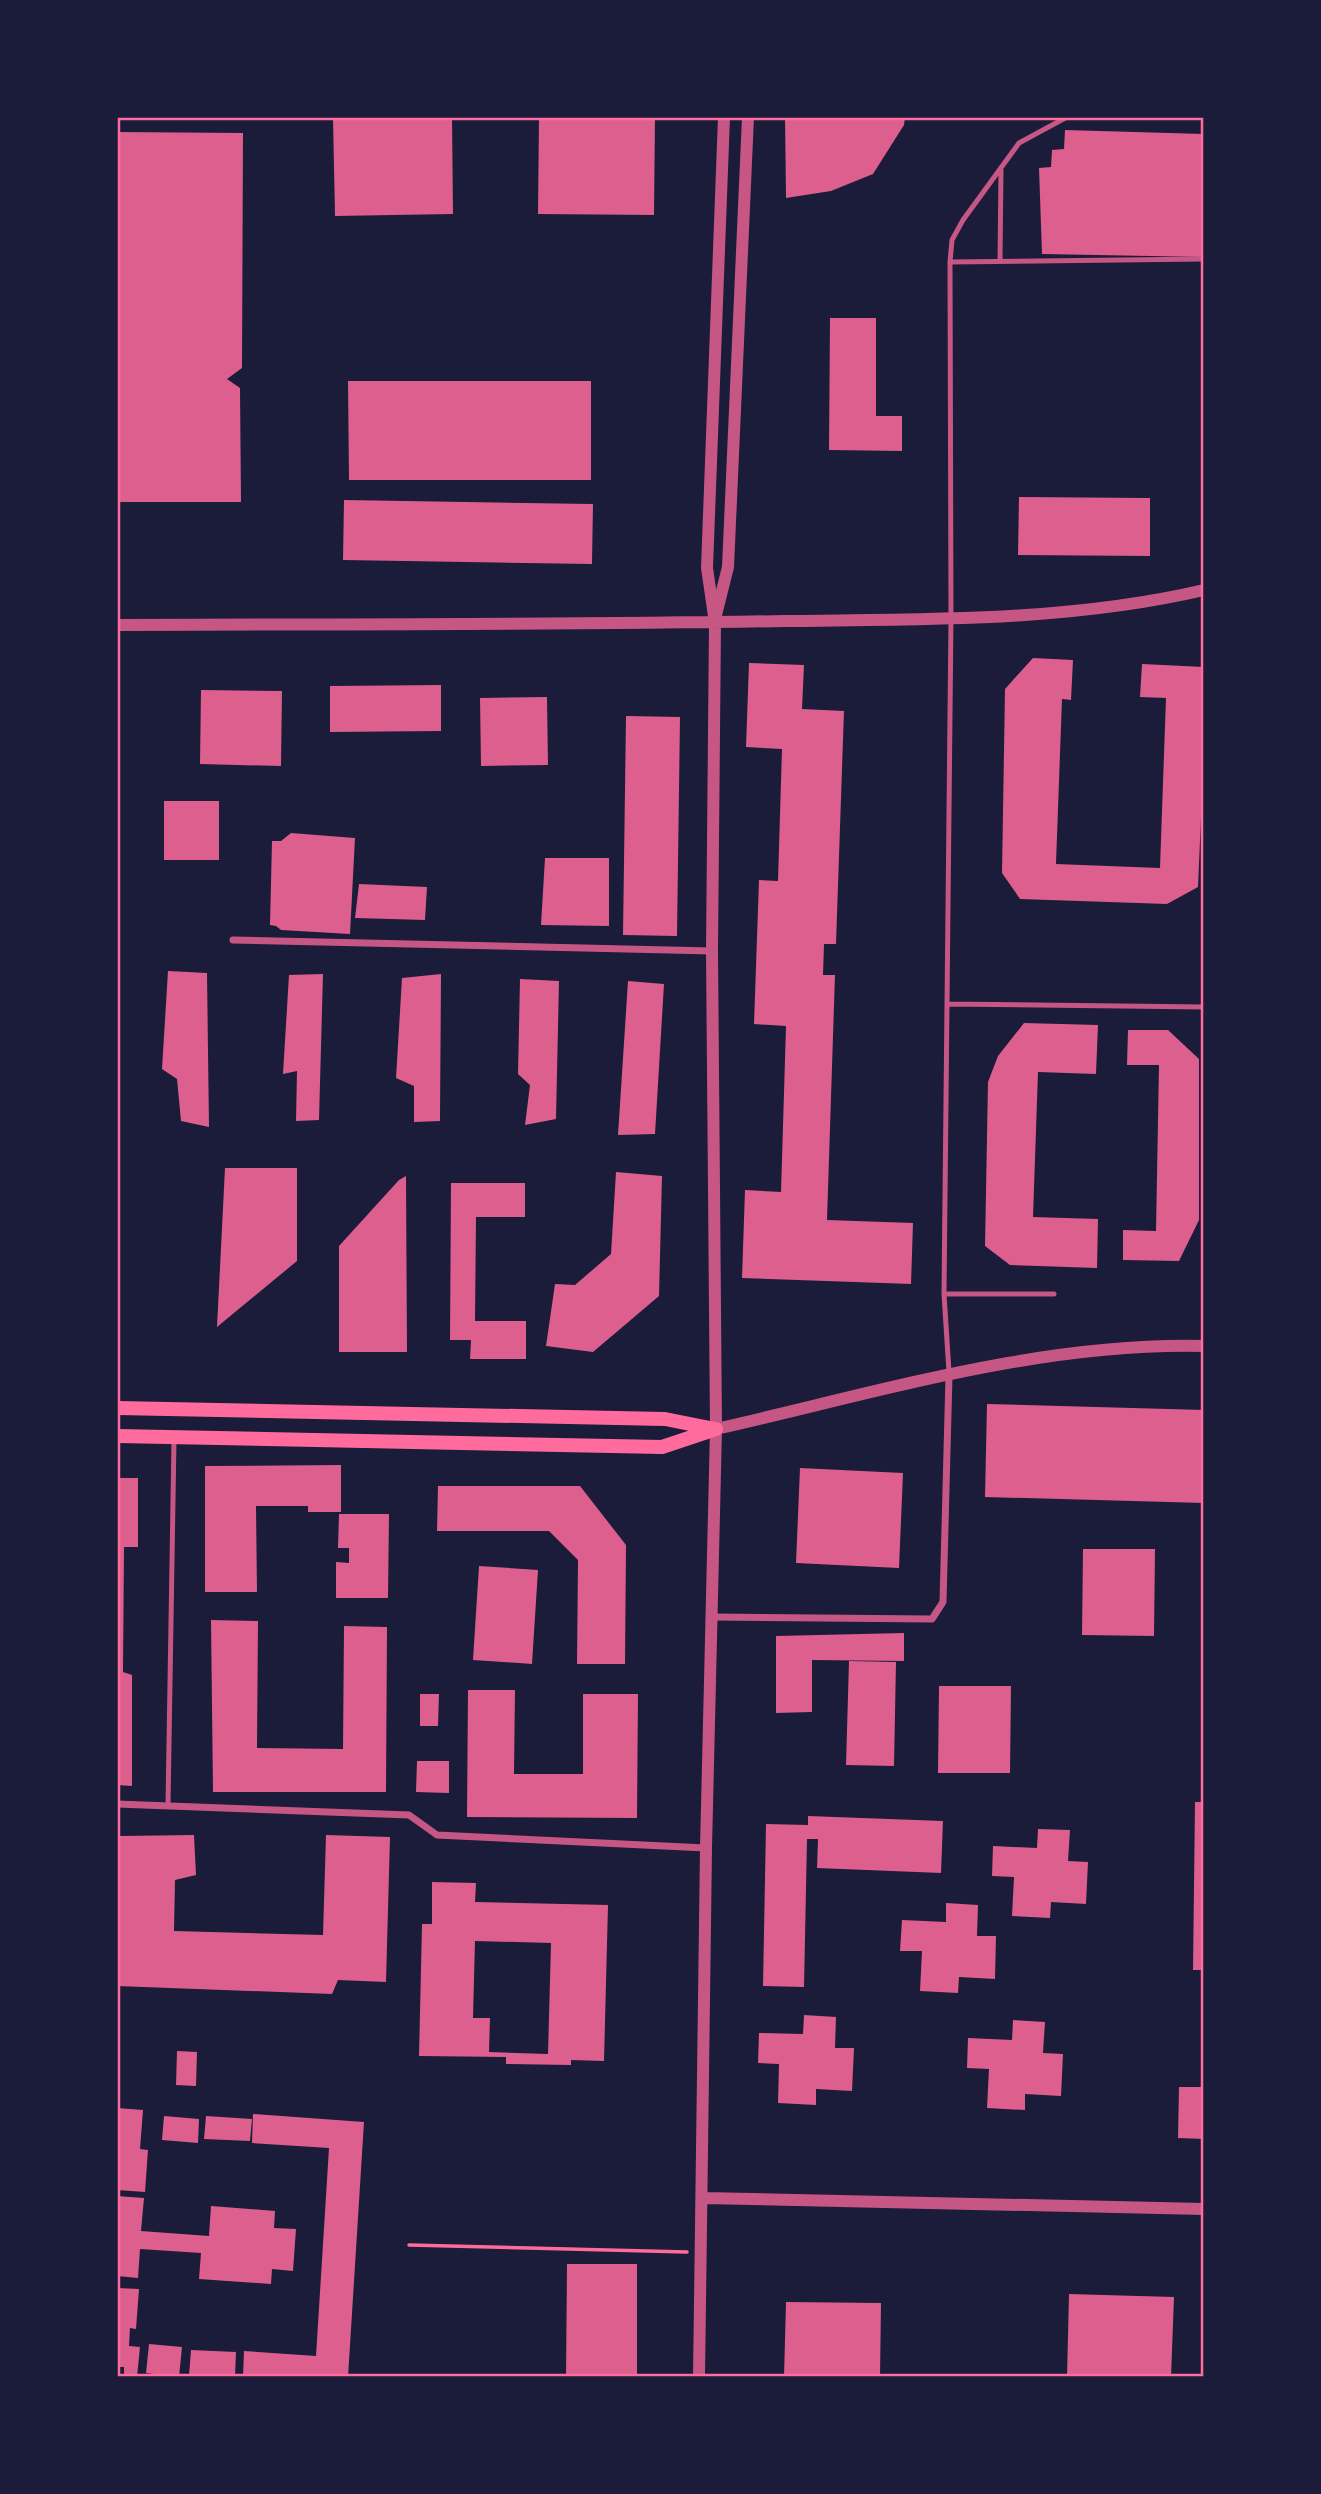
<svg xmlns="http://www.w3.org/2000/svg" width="1321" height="2494" viewBox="0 0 1321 2494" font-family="Montserrat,sans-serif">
  <rect width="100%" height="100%" fill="#1b1b3a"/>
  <!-- building -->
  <path fill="#dd5f8e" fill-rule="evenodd" d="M452,117l1,97 -118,2 -2,-98z
    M539,117h116l-1,98 -116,-1z
    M785,117h120l-1,8 -31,49 -42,17 -45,7z
    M1065,130l139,4v123l-162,-3 -3,-86 12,-1 1,-17 12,-1z
    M117,132l126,1 -1,235 -15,11 13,9 1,114h-124z
    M830,318h46v98h26v35l-73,-1z
    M348,381h243v99h-242z
    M1019,497l131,1v58l-132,-1z
    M344,500l249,4 -1,60 -249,-4z
    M1033,658l40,2 -2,40 -9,-1 -6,165 104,4 6,-170 -26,-1 2,-33 62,3v80l-6,140 -31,17 -147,-5 -18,-26 3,-184z
    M749,663l55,2 -2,44 42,2 -8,233h-12l-1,31h12l-8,245 86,3 -2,61 -169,-6 3,-88 36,2 5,-166 -32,-2 5,-144 19,1 4,-132 -36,-2z
    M441,685v46l-111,1v-46z
    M201,690l81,1 -1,75 -81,-2z
    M547,697l1,68 -67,1 -1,-68z
    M626,716l54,1 -3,219 -54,-1z
    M164,801h55v59h-55z
    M291,833l64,5 -5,96 -69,-4 -5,-4 -6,-1 2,-84h9z
    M545,858h64v68l-68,-1z
    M359,884l68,3 -2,33 -70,-2z
    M168,971l39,2 2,154 -28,-6 -4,-42 -15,-10z
    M323,974l-4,146 -23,1 1,-50 -14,3 6,-99z
    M441,974l-1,147 -26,1v-36l-18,-8 6,-100z
    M520,979l39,2 -3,138 -31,6 5,-40 -12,-11z
    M628,981l36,3 -9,150 -37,1z
    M1024,1023l74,2 -2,49 -58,-2 -5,145 65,2 -1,49 -87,-3 -25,-19 3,-164 10,-26z
    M1128,1030h40l31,29v161l-20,41 -56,-1v-30l33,1 3,-166h-32z
    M225,1168h72v93l-80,66z
    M616,1172l46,4 -3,120 -66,56 -47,-6 9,-62 20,1 36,-31z
    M406,1176l1,176h-68v-106l60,-66z
    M451,1183h74v34h-49l-1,104h51v38h-56l1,-19h-21z
    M987,1404l217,6v93l-219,-6z
    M341,1465v47h-33v-6h-52l1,86h-52v-126z
    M800,1468l103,5 -4,95 -103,-5z
    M117,1478h21v69h-14l-1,125 9,3v111l-15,-1z
    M438,1486h142l46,59 -1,119h-48l1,-104 -29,-29h-112z
    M339,1514h50l-1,84h-52v-36l13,1v-15h-11z
    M1083,1549h72l-1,87 -72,-1z
    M479,1566l59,4 -6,94 -59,-4z
    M211,1620l47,1 -1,127 86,1 1,-123 43,1 -1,165h-173z
    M904,1633v28l-92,-1v52l-36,1v-77z
    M849,1661l47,1 -2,104 -48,-1z
    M939,1686h72l-1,87h-72z
    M468,1690h47l-1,84h69v-80h55l-1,124 -170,-1z
    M420,1694h19l-1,32h-18z
    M417,1761h32v32l-33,-1z
    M1195,1802h9v168h-11z
    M808,1816l135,5 -2,52 -124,-5 1,-29h-11l-3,148 -41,-1 3,-162 42,1z
    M1038,1829l32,1 -2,31 20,1 -2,42 -35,-2 -1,16 -38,-2 2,-39 -22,-1 1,-30 44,2z
    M194,1835l2,40 -21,5 -1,51 149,4 3,-100 64,2 -4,145 -48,-2 -6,14 -215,-8 3,-150z
    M432,1882l44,1 -1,19 133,3 -4,156 -33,-1v5l-65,-1v-7l-87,-1 3,-132h10zM475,1941l76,2 -3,111 -59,-2 1,-34h-17z
    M946,1903l32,2 -1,31h19l-1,43 -36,-2 -1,16 -38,-2 2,-40h-22l2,-31 44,2z
    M804,2015l32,2 -1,31h19l-2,43 -36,-2v16l-38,-2 1,-39 -21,-1 1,-30 44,1z
    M1013,2020l32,2 -2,31 20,1 -2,42 -36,-2v16l-38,-2 2,-39 -22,-1 1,-30 44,2z
    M177,2051l20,1 -1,34 -20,-1z
    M1179,2087h25v52l-26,-1z
    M117,2108l26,2 -3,39 8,1 -3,42 -28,-2z
    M253,2114l111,8 -16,255h-105l1,-26 72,5 13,-208 -77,-5z
    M164,2116l35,3 -1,24 -36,-3z
    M206,2116l46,3 -2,22 -46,-2z
    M117,2196l27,2 -3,33 68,5 2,-30 64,5 -1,17 22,1 -3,42 -21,-2 -1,15 -72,-5 2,-26 -61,-4 -2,29 -21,-2z
    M567,2264h70v113h-71z
    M117,2288l22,1 -3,40 -6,-1 -1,18 11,1 -3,30h-13v-10h-7z
    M1069,2294l105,3 -3,80h-104z
    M786,2302l95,1 -1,74h-96z
    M149,2344l33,3 -3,30 -33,-4z
    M191,2350l45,2 -1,25 -46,-1z"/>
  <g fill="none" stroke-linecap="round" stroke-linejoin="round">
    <!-- path -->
    <path stroke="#ff6b9d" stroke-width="3.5" d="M409,2245l278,7"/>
    <!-- service -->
    <path stroke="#c65784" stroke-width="5" d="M1000,261l1,-92
      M950,262l254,-3
      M947,1004l257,3
      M944,1294h110
      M949,1372l-5,-78 7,-676 -1,-356 2,-22 11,-20 56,-77 48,-26
      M168,1805l6,-365"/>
    <!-- minor -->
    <path stroke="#c65784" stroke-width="7" d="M233,940l479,11
      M713,1617l219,2 11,-17 6,-226
      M117,1804l292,11 28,20 269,13"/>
    <!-- tertiary -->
    <path stroke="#c65784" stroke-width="12" d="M716,615l12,-48 20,-450
      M117,625c223,-1 445,0 668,-4 139,-2 282,1 419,-31
      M716,1429c160,-36 323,-87 488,-83
      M703,2198l501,11
      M699,2377l7,-529 10,-419 -4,-478 3,-328 -8,-55 17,-451"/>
    <!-- secondary -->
    <path stroke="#ff6b9d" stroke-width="14" d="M117,1408l548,11 50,10
      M117,1436l545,11 54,-18"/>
  </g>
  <!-- border -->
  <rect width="1321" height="2494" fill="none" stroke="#1b1b3a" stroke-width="238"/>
  <rect x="119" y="119" width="1083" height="2256" fill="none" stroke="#ff6b9d" stroke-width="2.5"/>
</svg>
